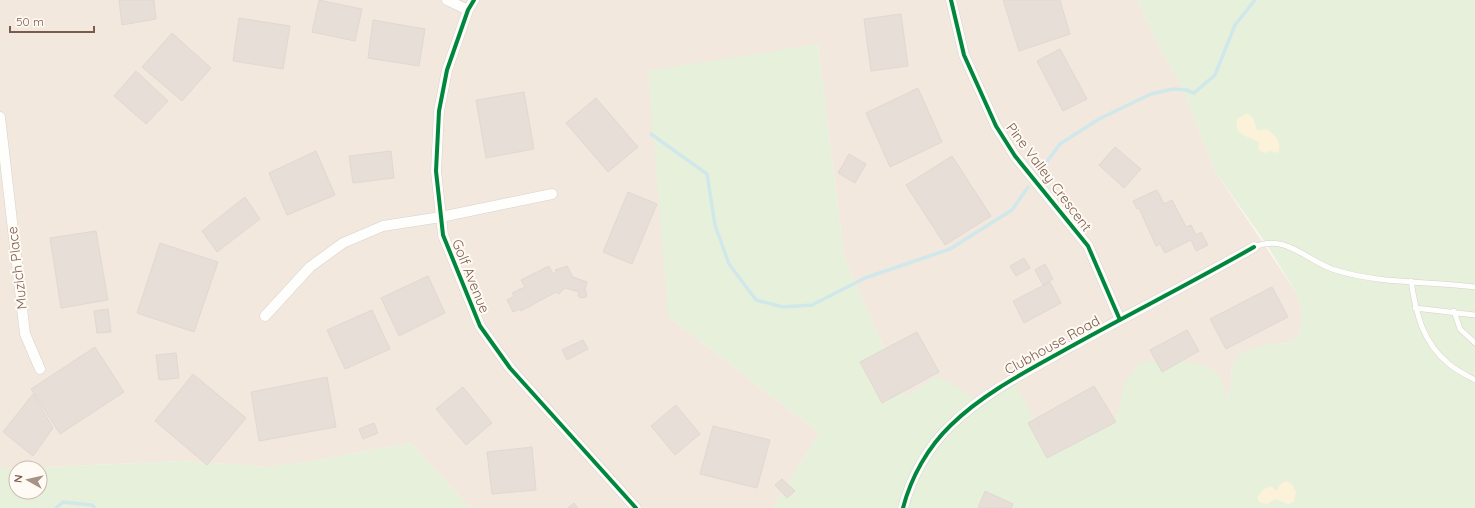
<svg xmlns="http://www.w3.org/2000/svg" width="1475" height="508" viewBox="0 0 1475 508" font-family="Quicksand,sans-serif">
  <rect width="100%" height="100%" fill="#f9f5f0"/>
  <!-- residential -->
  <path fill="#f2e8de" d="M0,0h1137l23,49 20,33 35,89 82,123 5,18 -2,22 -12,9 -24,2 -32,22 -2,24 -4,8 -51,58 -270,-60 -61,-140 -26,-213 -150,272 151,117 -46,75h-303l-59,-65 -98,18 -44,6 -87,-6 -182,8z"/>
  <!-- green -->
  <path fill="#e7f0db" d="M1137,0h338v508h-702l46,-75 -151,-117 -20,-245 170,-27 26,213 61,140 29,-20 13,3 29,21 26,-16h14l23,43 55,1 24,-16 6,-29 16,-22c22,0 71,-6 82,18 3,5 3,12 5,18l3,-7 2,-24 9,-14 23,-8 24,-2 12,-9 2,-22 -5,-18 -30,-49 -52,-74 -35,-89 -20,-33z
    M411,443l59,65h-470v-39l16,-1v24h24v-24h-16l159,-7 86,6 44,-6z"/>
  <!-- sand -->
  <path fill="#fbf2d9" d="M1247,113l6,5 4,12 10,-1c8,7 16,13 11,24l-8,-2 -4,2 -6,-2 -2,-3 1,-5c-8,-8 -26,-5 -22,-24z
    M1286,481l6,3 4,8 -2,10 -6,2 -13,-5 -8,5 -8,-2 -2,-5 7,-8 8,-3 3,5 3,-2 1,-4z"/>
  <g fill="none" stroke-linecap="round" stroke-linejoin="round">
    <!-- stream -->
    <path stroke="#d0e8ea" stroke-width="3.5" d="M651,134l56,40 8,51 14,39 27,36 27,7 29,-2 53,-27 85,-29 62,-39 16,-23
      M1040,171l20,-27 39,-25 52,-25 22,-5 13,1 8,3 21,-18 20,-50 20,-25
      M56,508l7,-6 29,3 3,3"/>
  </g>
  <!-- building -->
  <path fill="#e6ded7" stroke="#e2d8d2" d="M119,0h35l2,19 -34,6z
    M319,0l43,9 -7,32 -43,-9z
    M1003,0h57l10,34 -51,17z
    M901,14l7,52 -37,5 -7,-52z
    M239,18l51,8 -7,43 -50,-8z
    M373,20l52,9 -6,37 -51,-8z
    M172,33l39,35 -29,33 -40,-34z
    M1060,49l27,50 -24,12 -26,-50z
    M136,71l32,30 -22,23 -32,-28z
    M918,88l24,54 -52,25 -24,-54z
    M524,92l10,57 -48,9 -10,-58z
    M596,98l42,49 -30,25 -42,-49z
    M1115,147l26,22 -17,19 -25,-23z
    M316,151l19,44 -48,20 -18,-42z
    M391,151l3,27 -41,5 -4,-27z
    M849,154l17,10 -11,19 -17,-10z
    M952,156l39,60 -46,29 -39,-60z
    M1157,190l7,14 8,-4 14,27 5,-2 5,10 5,-3 7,13 -12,6 -5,-11 -26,13 -5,-9 -4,2 -17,-38 -2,1 -4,-8z
    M628,192l29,12 -25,60 -29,-12z
    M245,197l15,22 -43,33 -15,-21z
    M96,231l12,69 -47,8 -11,-70z
    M160,243l58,19 -24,70 -57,-19z
    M1024,258l6,10 -14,8 -6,-10z
    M1045,264l8,15 -10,6 -8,-15z
    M549,266l4,8 4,-3 -2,-1 12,-4 6,11 14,5 -2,8 2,4 -1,3 -6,1 -2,-2 1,-4 -14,-4 -6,6 -3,-2 -35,19 -1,-2 -7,3 -6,-12 7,-4 -2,-3 13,-6 -4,-7z
    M428,276l17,37 -46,23 -18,-38z
    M1050,282l11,21 -37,20 -11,-22z
    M1272,287l16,30 -62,32 -16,-30z
    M108,309l3,23 -14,1 -3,-22z
    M372,310l18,39 -45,20 -18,-39z
    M1187,330l12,21 -37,21 -12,-22z
    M917,332l22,40 -57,31 -22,-41z
    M583,340l5,9 -21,11 -5,-10z
    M95,347l29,45 -64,42 -29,-45z
    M176,353l3,25 -20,2 -3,-25z
    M193,374l53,44 -39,47 -52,-44z
    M327,377l9,50 -77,14 -8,-49z
    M1094,386l22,36 -69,36 -19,-35z
    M463,387l29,36 -26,22 -30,-36z
    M33,394l20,34 -20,28 -30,-24z
    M676,405l24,29 -25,21 -24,-29z
    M374,423l4,10 -15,6 -4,-10z
    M713,426l57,14 -13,48 -57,-14z
    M532,447l4,43 -44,4 -5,-42z
    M782,479l13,12 -8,7 -12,-13z
    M985,491l28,13 -2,4h-33z
    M574,503l4,5h-10z"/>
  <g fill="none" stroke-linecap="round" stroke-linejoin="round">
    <!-- lane casing -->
    <g stroke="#d7d1cb" stroke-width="6">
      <path id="lane" d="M1254,247c32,-14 52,14 81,23 45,14 94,11 140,17
        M1411,281c5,32 11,61 38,83 7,6 17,11 26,16
        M1415,308l60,7
        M1454,311l6,18 15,14"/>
    </g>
    <!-- street casing -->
    <g stroke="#d7d1cb" stroke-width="11">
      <path id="street" d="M447,0l21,10
        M474,0l-6,10 -21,60 -8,41 -3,60 7,64 37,91 30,42 126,140
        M951,0l13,55 32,71 19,30 73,90 32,74
        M0,117l25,217 15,35
        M265,316l45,-49 33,-24 40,-17 58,-9 111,-23
        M903,508c8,-31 25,-61 48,-83 34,-33 78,-55 119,-78 61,-34 123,-65 184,-100"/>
    </g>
    <!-- lane -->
    <use href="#lane" stroke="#fefefd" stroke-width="5"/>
    <!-- street -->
    <use href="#street" stroke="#fefefd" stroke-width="10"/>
    <!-- cycleway casing -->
    <g stroke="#fffaf3" stroke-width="6">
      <path id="cycleway" d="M474,0l-6,10 -21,60 -8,41 -3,60 7,64 37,91 30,42 126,140
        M951,0l13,55 32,71 19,30 73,90 32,74
        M903,508c8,-31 25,-61 48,-83 34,-33 78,-55 119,-78 61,-34 123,-65 184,-100"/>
    </g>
    <!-- cycleway -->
    <use href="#cycleway" stroke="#00873e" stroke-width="4"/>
  </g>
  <g text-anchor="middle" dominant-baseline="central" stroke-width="4" stroke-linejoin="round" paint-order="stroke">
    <!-- street labels -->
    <g font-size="14" fill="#7a5c4d" stroke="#fffaf3">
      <text transform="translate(1049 177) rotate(53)">Pine Valley Crescent</text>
      <text transform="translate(17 268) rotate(-97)">Muzich Place</text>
      <text transform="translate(471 276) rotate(68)">Golf Avenue</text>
      <text transform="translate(1052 345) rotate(-29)">Clubhouse Road</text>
    </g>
  </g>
  <!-- north arrow -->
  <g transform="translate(28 480) rotate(278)"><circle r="19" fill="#fffaf3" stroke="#cabbb1"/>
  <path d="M0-3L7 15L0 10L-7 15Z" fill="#a69286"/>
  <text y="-6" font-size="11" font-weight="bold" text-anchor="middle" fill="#7a5c4d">N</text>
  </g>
  <!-- scale -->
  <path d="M10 26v6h84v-6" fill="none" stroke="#7a5c4d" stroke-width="2"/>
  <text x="16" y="26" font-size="12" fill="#7a5c4d" stroke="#fffaf3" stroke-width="3" paint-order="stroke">50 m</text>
</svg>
